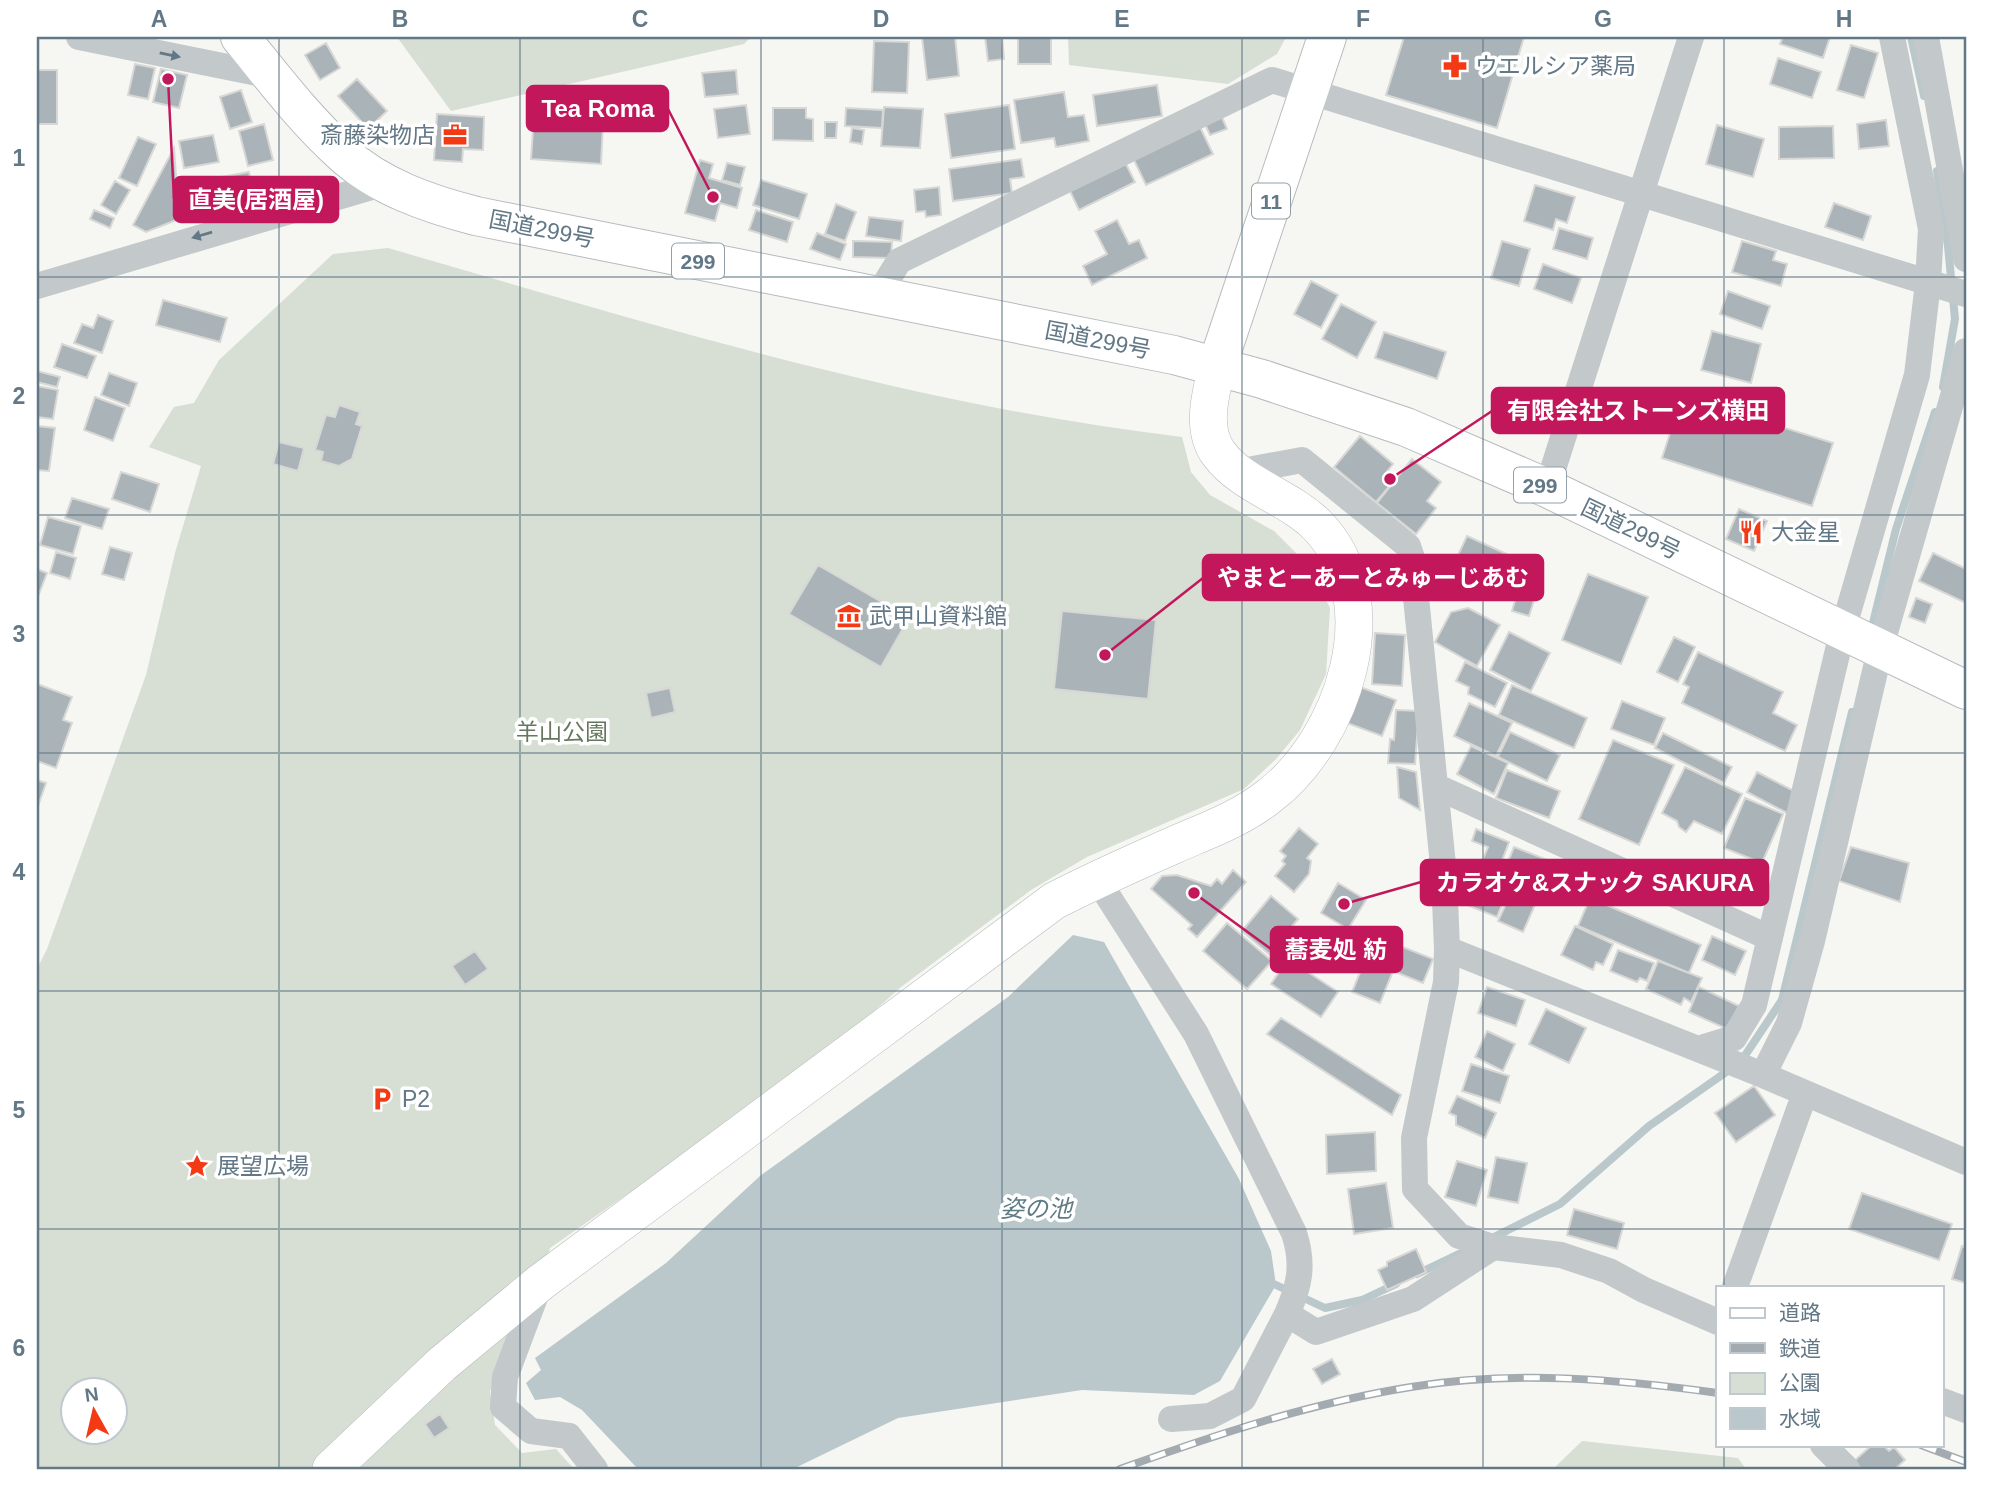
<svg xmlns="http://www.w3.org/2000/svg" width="2003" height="1506" viewBox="0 0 2003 1506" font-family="Arial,'Noto Sans JP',sans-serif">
  <rect width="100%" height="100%" fill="#f6f6f2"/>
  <!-- green -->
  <path fill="#d7ded3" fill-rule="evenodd" d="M397,37h354l-7,7 -293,67z
    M1068,37h218l-9,17 -49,30 -159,-19z
    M388,248c262,76 522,157 794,189l9,35 19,23 64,36 35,35 21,42 -4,66 -26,56 -24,29 -32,30 -157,68 -56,33 -130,97 -83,74 -268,187 -9,34 -51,109 5,34 27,28 34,-4 18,20h-537v-500l10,-20 99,-274 29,-122 26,-87 -52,-19 25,-40 20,-4 25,-43 114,-106zM74,1390h42v42h-42z
    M1582,1441l156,17 8,11h-193z"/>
  <!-- water -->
  <path fill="#bac8cc" d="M1073,935l31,7 135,237 32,72 5,34 -56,96 -26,14 -112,-5 -184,28 -105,51h-155l-56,-59 -22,-13 -25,3 -9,-17 15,-13 -6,-12 131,-95 94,-87 248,-179z"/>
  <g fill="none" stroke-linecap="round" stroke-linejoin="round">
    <!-- stream -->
    <path stroke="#bac8cc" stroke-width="8" d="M1911,37l13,59
      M1937,171l11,75 7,73 -12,68
      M1871,631l25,-102 39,-117
      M1742,1060l40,-60 70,-288
      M1490,1239l70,-35 89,-78 83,-58
      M1417,1274l48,-23
      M1276,1285l49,23 37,-8 34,-16"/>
  </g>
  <!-- building -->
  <path fill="#a9b3b8" stroke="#d7d7d5" stroke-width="2" d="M922,37h33l4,39 -32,4z
    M985,37h17l2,22 -16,2z
    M1018,37h33v27h-33z
    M1404,37h120l-27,91 -111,-33z
    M1783,37h47l-7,21 -43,-14z
    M874,41l35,1 -2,51 -35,-1z
    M326,43l14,25 -20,12 -15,-25z
    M1851,45l27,8 -14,45 -27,-8z
    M1778,58l43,14 -9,26 -42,-14z
    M135,64l20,4 -7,31 -20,-4z
    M161,69l26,6 -8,33 -26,-6z
    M37,70h20v54h-20z
    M736,70l2,24 -33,3 -3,-24z
    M357,79l30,32 -19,18 -30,-33z
    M1157,85l5,31 -65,10 -4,-31z
    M241,90l11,32 -22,7 -10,-32z
    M1064,92l4,25 16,-2 5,26 -33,6 -2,-9 -33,5 -7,-43z
    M746,105l4,29 -32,4 -4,-29z
    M1009,105l6,44 -64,9 -6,-44z
    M884,107l39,2 -3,39 -39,-2z
    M773,108h33v10l7,1v22l-40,-1z
    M846,108l37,2 -1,18 -37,-2z
    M437,114l47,3 -1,33 -20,-1 -1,13 -28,-2z
    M1221,115l6,14 -17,6 -6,-13z
    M534,116l69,5 -2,43 -70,-5z
    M1886,120l3,26 -30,3 -2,-25z
    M825,122h12l-1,16h-11z
    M264,124l9,36 -25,6 -9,-35z
    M1717,125l47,14 -11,38 -47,-13z
    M1833,126l1,32 -55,1v-32z
    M1200,127l13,27 -67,31 -13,-27z
    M852,128l12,2 -2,14 -12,-2z
    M213,135l6,27 -35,6 -5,-27z
    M138,137l18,7 -19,42 -18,-8z
    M174,148l5,71 -33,13 -13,-7z
    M1021,159l3,18 -14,2 2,14 -59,8 -4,-32z
    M700,160l13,4 -4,14 33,10 -5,20 -17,-5 -5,18 -30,-8z
    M727,163l18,4 -5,18 -18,-5z
    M1126,164l9,18 -56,28 -9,-19z
    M249,172l7,32 -49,10 -7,-33z
    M761,180l46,14 -8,25 -46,-14z
    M115,181l15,9 -14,24 -15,-9z
    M1535,185l40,12 -8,26 -11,-4 -3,11 -29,-9z
    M939,187l2,28 -15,2 -1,-6 -9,1 -2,-22z
    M1834,203l37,13 -8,24 -38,-13z
    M836,204l20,8 -11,29 -20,-7z
    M94,210l20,8 -4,10 -20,-9z
    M756,210l37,12 -6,20 -38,-12z
    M869,217l34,4 -2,20 -35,-5z
    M1117,220l12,24 10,-4 8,18 -55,27 -9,-19 24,-12 -12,-23z
    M1559,228l34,10 -6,21 -34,-10z
    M817,233l29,11 -6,16 -30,-11z
    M853,241l39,1 -1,16 -38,-1z
    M1502,241l28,8 -11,37 -28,-8z
    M1742,241l34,10 -3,9 14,4 -6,22 -49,-14z
    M1543,264l38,14 -9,25 -38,-14z
    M1311,281l27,14 -17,33 -27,-14z
    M1728,291l42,15 -8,23 -42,-15z
    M163,300l64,18 -7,24 -64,-17z
    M1341,304l35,18 -19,36 -35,-19z
    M98,315l15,6 -11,32 -28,-10 8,-19 11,4z
    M1712,331l49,13 -10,39 -50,-13z
    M1384,332l62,20 -9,27 -62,-21z
    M62,344l34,12 -9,22 -33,-11z
    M37,371l23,6 -3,10 -20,-5z
    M109,373l28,10 -8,23 -28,-11z
    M37,386l21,4 -5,29 -16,-2z
    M95,397l30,11 -12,33 -29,-11z
    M1689,398l144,45 -21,63 -150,-48 10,-31h8z
    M339,405l21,7 -4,12 6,2 -10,33 -13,7 -18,-5 2,-9 -8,-2 11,-35 9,2z
    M37,426l18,2 -6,43 -12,-1z
    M1360,436l33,28 -8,10 9,7 -18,21 -42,-35z
    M279,442l25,6 -6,23 -25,-7z
    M1412,459l29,23 -14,19 9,7 -20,26 -39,-31z
    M121,472l38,12 -9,28 -38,-13z
    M72,498l37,11 -7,20 -37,-11z
    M1739,509l28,12 -13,30 -28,-12z
    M48,517l33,9 -8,28 -33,-9z
    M1467,536l57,26 -15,35 -58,-27z
    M110,547l22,6 -8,27 -22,-6z
    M56,552l20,6 -6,21 -20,-6z
    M1933,553l33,16v34l-47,-22z
    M818,565l91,53 -28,49 -92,-53z
    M37,569l10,4 -10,26z
    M1523,573l18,5 -12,38 -17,-5z
    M1588,574l60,23 -27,67 -59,-24z
    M1916,598l16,6 -7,19 -16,-6z
    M1468,608l32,17 -23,41 -42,-24 16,-30z
    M1062,611l94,9 -8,79 -94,-10z
    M1509,632l41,21 -19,38 -41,-21z
    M1375,633l30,2 -3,51 -30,-2z
    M1674,637l21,10 -17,35 -21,-10z
    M1698,652l85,40 -10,21 24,12 -12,26 -103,-48 7,-16 -6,-3z
    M1465,662l42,21 -12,24 -27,-13 1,-7 -13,-6z
    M37,684l35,13 -9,23 9,3 -16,45 -19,-7z
    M1512,685l75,33 -13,30 -75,-33z
    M1360,687l36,13 -14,36 -35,-13z
    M670,688l5,24 -24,6 -5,-25z
    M1622,701l43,17 -11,27 -43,-16z
    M1469,703l43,20 -16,33 -42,-20z
    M1396,710l23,1 -4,53 -27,-1 2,-24 4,1z
    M1510,732l50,23 -13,26 -49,-24z
    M1663,733l69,34 -8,16 -69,-35z
    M1613,740l61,25 -35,80 -60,-26z
    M1471,746l37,17 -14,31 -37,-20z
    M1397,767l19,5 4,38 -21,-12z
    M1685,767l57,27 -20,40 -28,-13 -8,11 -7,-5 -2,-6 -15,-8z
    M1507,770l53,21 -11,27 -53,-20z
    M1757,772l41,21 -9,21 -42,-22z
    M37,780l9,3 -9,26z
    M1745,798l38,16 -21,49 -38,-15z
    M1299,828l19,16 -11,14 4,3 -2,13 -15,18 -19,-16 10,-12 -3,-3 4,-5 -6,-5z
    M1476,829l33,13 -11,29 -17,-7 7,-17 -16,-6z
    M1514,847l41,16 -14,33 -40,-17z
    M1851,847l58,16 -9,39 -61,-21z
    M1233,870l13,12 -49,55 -9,-8 4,-4 -41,-36 11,-13 15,-1 34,11 6,-7 5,5z
    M1467,873l41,17 -11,27 -40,-16z
    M1338,883l28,17 -18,29 -27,-16z
    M1513,889l24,11 -14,32 -25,-11z
    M1271,896l27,23 -29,35 -27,-23z
    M1590,898l111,47 -12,28 -111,-47z
    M1227,923l45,38 -25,28 -44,-38z
    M1575,926l38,18 -10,21 -7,-3 -3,8 -32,-15z
    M1375,936l58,23 -10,24 -30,-12 -13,32 -28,-11z
    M1712,936l34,15 -11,24 -33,-15z
    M1618,950l36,13 -7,18 -7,-3 -3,4 -27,-11z
    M475,951l13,18 -23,16 -13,-19z
    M1288,959l50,33 -17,25 -50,-33z
    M1658,961l44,17 -11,24 -7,-4 -3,7 -35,-16z
    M1487,987l38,13 -9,26 -38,-13z
    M1699,987l40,19 -12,23 -38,-17z
    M1546,1009l40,19 -17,35 -40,-19z
    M1281,1018l120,77 -9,20 -125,-81z
    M1487,1031l28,13 -12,27 -28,-14z
    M1471,1064l38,12 -9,27 -38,-12z
    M1754,1086l21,29 -39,27 -21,-29z
    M1457,1096l39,17 -11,25 -29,-13v-9l-7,-3z
    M1375,1132l1,39 -49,3 -1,-39z
    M1496,1157l31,6 -9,40 -30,-6z
    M1457,1161l30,9 -11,36 -31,-9z
    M1386,1183l7,45 -39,6 -6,-45z
    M1862,1193l90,31 -13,36 -90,-31z
    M1574,1209l50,14 -7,26 -50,-14z
    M1962,1246l4,2v35l-14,-4z
    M1416,1249l10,23 -39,18 -9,-20 9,-4v-4z
    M1332,1359l8,15 -18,10 -9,-15z
    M440,1414l9,14 -15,10 -9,-14z
    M1872,1445h11l6,6 5,-4 11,13 -10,9h-34l-7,-8z"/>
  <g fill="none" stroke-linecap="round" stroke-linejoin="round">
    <!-- secondary casing -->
    <g stroke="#b5bbbf" stroke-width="38">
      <path id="secondary" d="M331,1469l111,-105 99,-82 513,-381c39,-20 79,-38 120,-56 32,-14 66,-26 94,-48 75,-56 123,-196 49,-272 -28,-28 -74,-39 -98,-71 -19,-25 -8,-61 -2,-88"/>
    </g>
    <!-- primary casing -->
    <g stroke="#b6bbbe" stroke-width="40">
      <path id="primary" d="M1217,366l110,-329"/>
    </g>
    <!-- highway casing -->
    <g stroke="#b7bbbe" stroke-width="40">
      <path id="highway" d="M240,37c32,39 64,82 102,116 37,34 87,51 134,63l698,139 88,24 144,48 141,61 419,202"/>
    </g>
    <!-- street -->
    <path stroke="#c3c8cb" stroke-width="26" d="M79,37l193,39
      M1926,37l40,222
      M37,286l348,-103
      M877,297l22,-36 373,-181 694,214
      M1237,472l65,-12 106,86 4,12 32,317 3,74 -1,33 -32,156 1,51 44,47 34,11 68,8 48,16 35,19 74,32
      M1547,488l144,-451
      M1435,786l335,152
      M1097,879l99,155 98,199c10,31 6,52 -7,81l29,18 97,-33 80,-52
      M1447,949l316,126 203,87
      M1698,1049l36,-11 20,-33 88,-372 75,-258 11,-92 3,-54 -39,-192
      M1763,1075l26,-52 23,-82 68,-291 86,-299
      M540,1284l-35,93 -2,30 28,24 38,5 26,33
      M1735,1287l70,-194
      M1942,1401l24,9
      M1171,1419l39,-3 33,-17 44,-85
      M1823,1445l24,24"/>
    <!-- secondary -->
    <use href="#secondary" stroke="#fff" stroke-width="37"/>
    <!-- primary -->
    <use href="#primary" stroke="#fff" stroke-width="38"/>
    <!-- highway -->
    <use href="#highway" stroke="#fff" stroke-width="38"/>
    <!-- rail casing -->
    <g stroke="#a3abb0" stroke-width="8">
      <path id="rail" d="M1921,1445l45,17
        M1120,1469c95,-34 190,-66 291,-82 101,-17 206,-8 307,6"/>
    </g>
    <!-- rail -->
    <use href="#rail" stroke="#fff" stroke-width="5" stroke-dasharray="16" stroke-linecap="butt"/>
  </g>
  <!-- one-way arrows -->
  <defs><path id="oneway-solid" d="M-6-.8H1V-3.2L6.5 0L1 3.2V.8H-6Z" transform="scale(1.75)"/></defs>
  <g fill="#627886">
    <use href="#oneway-solid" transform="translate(170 55) rotate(12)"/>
    <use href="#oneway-solid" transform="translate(202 235) rotate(164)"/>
  </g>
  <!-- grid -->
  <path fill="none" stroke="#627886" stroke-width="2" stroke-opacity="0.55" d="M279,37v1432M520,37v1432M761,37v1432M1002,37v1432M1242,37v1432M1483,37v1432M1724,37v1250M37,277h1929M37,515h1929M37,753h1929M37,991h1929M37,1229h1929M1724,1445v24"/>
  <!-- icons -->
  <defs>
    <g id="pharmacy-bare" transform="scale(1.89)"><path d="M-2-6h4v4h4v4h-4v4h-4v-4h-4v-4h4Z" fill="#f43a15" stroke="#fff" stroke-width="2.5" paint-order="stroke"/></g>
    <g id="office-bare" transform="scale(1.89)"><path d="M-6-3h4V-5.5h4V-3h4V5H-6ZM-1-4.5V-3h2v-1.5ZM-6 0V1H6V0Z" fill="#f43a15" stroke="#fff" stroke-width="2.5" paint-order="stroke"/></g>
    <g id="restaurant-bare" transform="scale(1.89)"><path d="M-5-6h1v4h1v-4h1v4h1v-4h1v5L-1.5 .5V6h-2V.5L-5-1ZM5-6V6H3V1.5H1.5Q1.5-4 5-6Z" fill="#f43a15" stroke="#fff" stroke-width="2.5" paint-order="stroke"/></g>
    <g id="museum-bare" transform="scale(1.89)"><path d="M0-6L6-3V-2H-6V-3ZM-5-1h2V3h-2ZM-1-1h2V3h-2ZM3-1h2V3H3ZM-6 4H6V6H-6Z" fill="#f43a15" stroke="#fff" stroke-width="2.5" paint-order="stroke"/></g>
    <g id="parking-bare" transform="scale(1.89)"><path d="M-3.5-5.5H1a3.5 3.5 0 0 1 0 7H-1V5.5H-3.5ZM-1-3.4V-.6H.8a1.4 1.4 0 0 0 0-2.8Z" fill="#f43a15" stroke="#fff" stroke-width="2.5" paint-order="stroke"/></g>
    <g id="sight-bare" transform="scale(1.89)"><path d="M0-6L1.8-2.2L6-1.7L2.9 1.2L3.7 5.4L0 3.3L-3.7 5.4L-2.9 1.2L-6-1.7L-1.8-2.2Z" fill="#f43a15" stroke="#fff" stroke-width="2.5" paint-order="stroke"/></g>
  </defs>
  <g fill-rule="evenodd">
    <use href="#pharmacy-bare" x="1455" y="66"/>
    <use href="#office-bare" x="455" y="135"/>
    <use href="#restaurant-bare" x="1751" y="532"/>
    <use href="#museum-bare" x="849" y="616"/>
    <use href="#parking-bare" x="382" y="1099"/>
    <use href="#sight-bare" x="197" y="1166"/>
  </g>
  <g text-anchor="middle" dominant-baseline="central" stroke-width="7" stroke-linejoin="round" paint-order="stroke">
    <!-- shield labels -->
    <g fill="#fff" stroke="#91a0aa" stroke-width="2">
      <rect x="1252" y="183.5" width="38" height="35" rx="5"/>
      <rect x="672" y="243.5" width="52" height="35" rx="5"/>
      <rect x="1514" y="467.5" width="52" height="35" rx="5"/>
    </g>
    <g font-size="21" font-weight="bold" fill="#627886">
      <text x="1271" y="201">11</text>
      <text x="698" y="261">299</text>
      <text x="1540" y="485">299</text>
    </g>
    <!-- poi labels -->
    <g font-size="23" fill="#627886" stroke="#fff" text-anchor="start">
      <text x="1475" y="66">ウエルシア薬局</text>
      <text x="435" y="135" text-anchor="end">斎藤染物店</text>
      <text x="1771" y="532">大金星</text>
      <text x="869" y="616">武甲山資料館</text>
      <text x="402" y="1099">P2</text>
      <text x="217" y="1166">展望広場</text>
    </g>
    <!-- street labels -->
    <g font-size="23" fill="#627886" stroke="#fff">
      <text transform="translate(542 229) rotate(11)">国道299号</text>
      <text transform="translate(1098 340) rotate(11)">国道299号</text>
      <text transform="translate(1631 529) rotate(26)">国道299号</text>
    </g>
    <!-- park labels -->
    <g font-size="23" fill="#65785e" stroke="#fff">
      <text x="562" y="732">羊山公園</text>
    </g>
    <!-- water labels -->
    <g font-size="24" font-style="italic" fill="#5e7b83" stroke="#fff">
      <text x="1036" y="1208">姿の池</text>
    </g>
  </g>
  <!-- callouts -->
  <path fill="none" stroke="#c2185b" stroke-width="2.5" d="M713 197L668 109M168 79L174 199M1390 479L1492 411M1105 655L1203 578M1344 904L1421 882M1194 893L1271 949"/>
  <g fill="#c2185b" stroke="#fff" stroke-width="2.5">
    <circle cx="713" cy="197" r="7"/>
    <circle cx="168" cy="79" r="7"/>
    <circle cx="1390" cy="479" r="7"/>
    <circle cx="1105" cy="655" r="7"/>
    <circle cx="1344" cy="904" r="7"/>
    <circle cx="1194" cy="893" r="7"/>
  </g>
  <g fill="#c2185b" stroke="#c2185b" stroke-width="2.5">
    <rect x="527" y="86" width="141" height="45" rx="7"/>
    <rect x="174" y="177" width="164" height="45" rx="7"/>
    <rect x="1492" y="388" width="292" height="45" rx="7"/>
    <rect x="1203" y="555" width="340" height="45" rx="7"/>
    <rect x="1421" y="860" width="347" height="45" rx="7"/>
    <rect x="1271" y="927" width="131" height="45" rx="7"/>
  </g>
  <g font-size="24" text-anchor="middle" font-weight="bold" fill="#fff">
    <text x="598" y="117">Tea Roma</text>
    <text x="256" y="208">直美(居酒屋)</text>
    <text x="1638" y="419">有限会社ストーンズ横田</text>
    <text x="1373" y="586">やまとーあーとみゅーじあむ</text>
    <text x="1595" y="891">カラオケ&amp;スナック SAKURA</text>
    <text x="1336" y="958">蕎麦処 紡</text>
  </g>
  <!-- border -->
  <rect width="2003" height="1506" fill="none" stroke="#ffffff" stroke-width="77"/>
  <!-- legend -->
  <rect x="1716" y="1286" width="228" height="161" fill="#ffffff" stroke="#c0c9cf" stroke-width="2"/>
  <rect x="1730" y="1308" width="35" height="10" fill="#ffffff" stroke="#c0c9cf" stroke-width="2"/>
  <text x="1779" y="1320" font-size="21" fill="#627886">道路</text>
  <rect x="1730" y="1343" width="35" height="10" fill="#a3abb0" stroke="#c0c9cf" stroke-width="2"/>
  <text x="1779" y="1356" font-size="21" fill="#627886">鉄道</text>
  <rect x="1730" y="1373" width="35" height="21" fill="#d7ded3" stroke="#c0c9cf" stroke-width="2"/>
  <text x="1779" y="1390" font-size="21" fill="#627886">公園</text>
  <rect x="1730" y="1408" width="35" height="21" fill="#bac8cc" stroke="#c0c9cf" stroke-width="2"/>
  <text x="1779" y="1426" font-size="21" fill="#627886">水域</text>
  <!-- north arrow -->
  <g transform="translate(94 1411) rotate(352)"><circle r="33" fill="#ffffff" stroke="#c0c9cf" stroke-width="2"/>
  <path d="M0-5L12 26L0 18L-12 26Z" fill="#f43a15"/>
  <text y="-10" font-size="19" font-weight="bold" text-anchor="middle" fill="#627886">N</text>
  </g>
  <rect x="38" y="38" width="1927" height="1430" fill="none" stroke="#627886" stroke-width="2.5"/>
  <g font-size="23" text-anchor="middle" font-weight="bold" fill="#627886">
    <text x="159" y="27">A</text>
    <text x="400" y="27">B</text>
    <text x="640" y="27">C</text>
    <text x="881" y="27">D</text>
    <text x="1122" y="27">E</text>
    <text x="1363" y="27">F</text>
    <text x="1603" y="27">G</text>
    <text x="1844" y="27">H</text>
    <text x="19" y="166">1</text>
    <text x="19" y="404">2</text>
    <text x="19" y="642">3</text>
    <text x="19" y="880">4</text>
    <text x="19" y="1118">5</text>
    <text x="19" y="1356">6</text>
  </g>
</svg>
